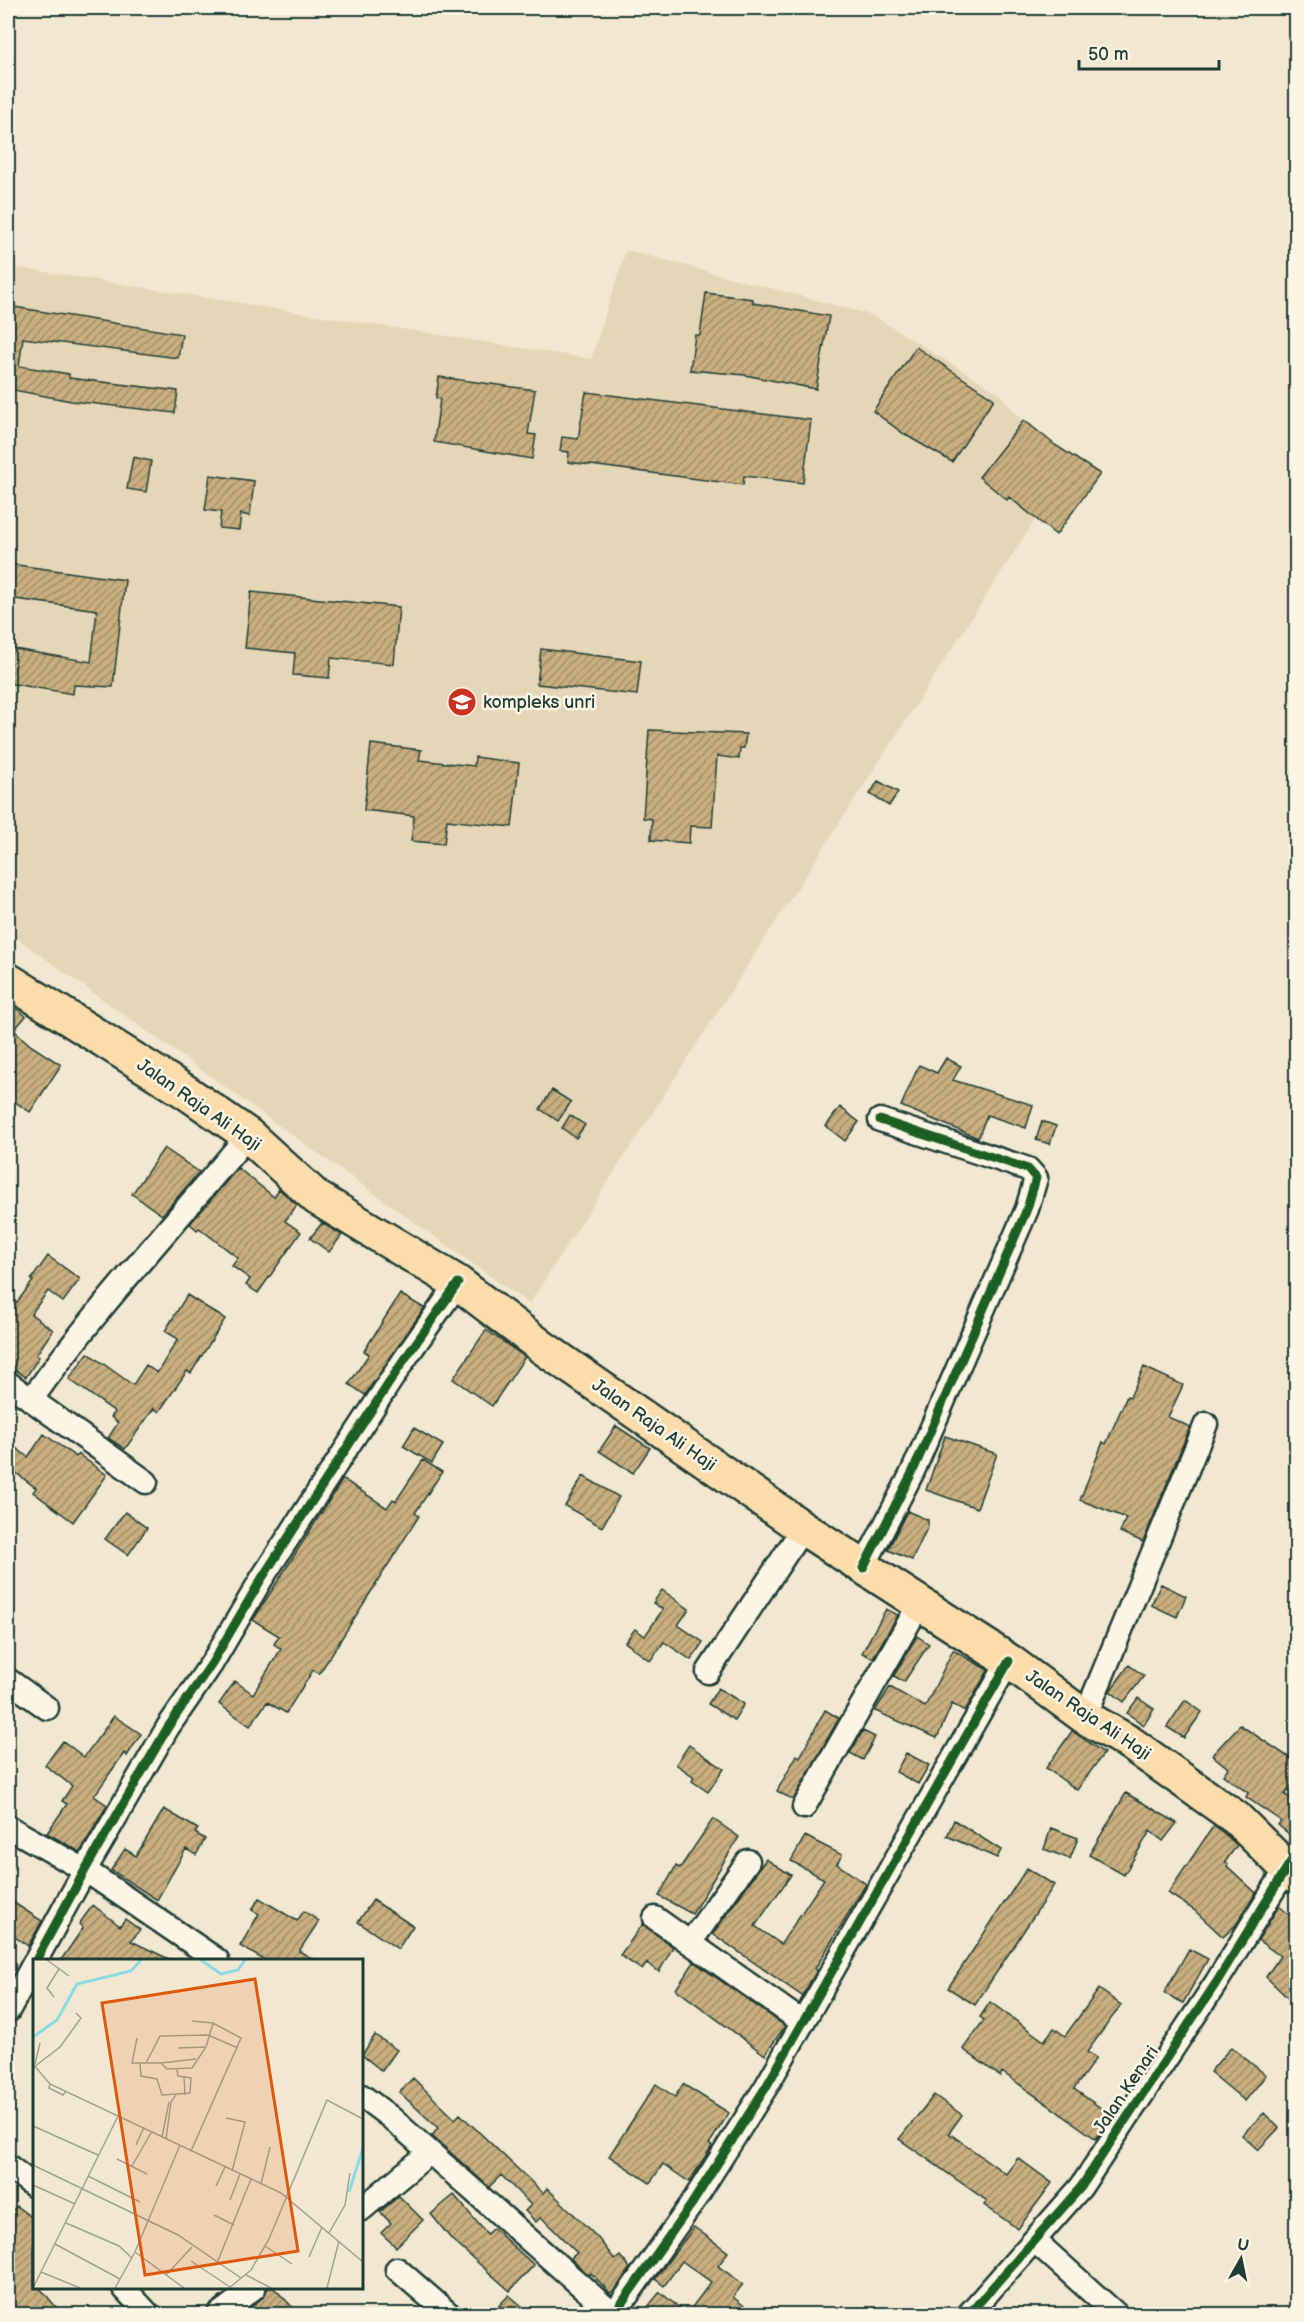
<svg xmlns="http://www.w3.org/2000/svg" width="1304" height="2322" viewBox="0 0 1304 2322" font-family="'Balsamiq Sans',sans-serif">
  <defs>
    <pattern id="building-hatch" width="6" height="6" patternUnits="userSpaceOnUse" patternTransform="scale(1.5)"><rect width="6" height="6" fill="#c9ae7f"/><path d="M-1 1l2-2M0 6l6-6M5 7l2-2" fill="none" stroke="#a38f69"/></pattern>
  </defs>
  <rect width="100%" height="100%" fill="#f2e7d1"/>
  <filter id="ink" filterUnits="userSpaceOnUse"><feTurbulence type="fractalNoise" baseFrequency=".0167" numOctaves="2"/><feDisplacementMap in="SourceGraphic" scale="12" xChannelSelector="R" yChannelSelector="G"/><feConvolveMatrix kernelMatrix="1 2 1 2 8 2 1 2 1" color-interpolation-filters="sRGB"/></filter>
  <g filter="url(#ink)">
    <!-- built -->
    <path fill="#e6d6b8" d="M626,250l246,65 127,78 67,79 -537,832 -521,-372v-666l583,93z"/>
    <!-- building -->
    <path fill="url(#building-hatch)" stroke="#1f3d34" stroke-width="1.5" d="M706,293l47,6v4l76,13 -13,73 -71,-14 -55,-5 5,-35h5z
      M8,306l174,28 -4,24 -155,-20 -4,28 50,8v4l109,13 -3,22 -104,-12 -63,-12z
      M916,347l78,52 -42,63 -48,-28 -31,-23z
      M439,377l96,13 -7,44 8,1 -4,24 -98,-17 6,-43 -4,-1z
      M586,392l225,28 -8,63 -59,-7 -1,9 -175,-23 1,-10 -9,-1 2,-14 16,2z
      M1024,420l31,25 45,29 -44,61 -47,-38 -2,3 -28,-23z
      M133,457l18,4 -5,31 -19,-3z
      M210,475l44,6 -4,35 -9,-2 -2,16 -20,-2 2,-16 -16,-2z
      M10,564l115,16 -12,107 -39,-2 -1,9 -65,-11v-35l83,14 6,-52 -89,-12z
      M251,592l148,15 -5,57 -63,-6 -2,20 -36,-3 2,-22 -50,-5z
      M541,649l100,12 -4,34 -100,-11z
      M649,730l97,4 -2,14h-4l-1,11 -22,-3 -5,71 -22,-1 -1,17 -38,-3 1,-21 -9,-1z
      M371,744l50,6 -2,10 55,6 1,-9 44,6 -7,64 -65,-7 -3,24 -33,-3 3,-25 -50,-6z
      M878,781l20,11 -9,14 -19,-12z
      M8,1002l18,14 -12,14 16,15 31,20 -31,47 -22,-15z
      M946,1058l15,8 -8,14 80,25 -7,23 -39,-13 -9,23 -77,-32 18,-41 18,8z
      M552,1090l19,12 -13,19 -18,-12z
      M840,1107l19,15 -14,19 -19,-15z
      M570,1115l15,10 -9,13 -14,-10z
      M1042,1121l14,5 -6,18 -14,-4z
      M164,1148l35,24 -37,43 -30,-21z
      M238,1168l36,29 5,-8 18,16 -12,16 16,11 -43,61 -12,-8 4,-6 -18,-13 6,-8 -39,-30 -2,2 -7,-6z
      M322,1223l20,12 -13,17 -19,-14z
      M48,1256l32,23 -17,23 -15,-11 -17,23 22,16 -17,25 3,2 -13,20 -18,-12v-51l25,-33 -2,-1z
      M400,1294l24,14 -59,87 -16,-11 20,-30 -5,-3z
      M187,1295l38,24 -34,54 -4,-2 -28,41 -5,-4 -29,41 -17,-11 10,-15 -7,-6 4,-5 -46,-33 19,-26 45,32 13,-20 11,8 21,-34 -13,-8z
      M486,1330l39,27 -33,49 -39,-27z
      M1144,1367l39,18 -15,32 22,10 -47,115 -23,-10 6,-14 -46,-18 23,-58 3,2 21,-48 3,1z
      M616,1426l34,22 -17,25 -34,-22z
      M414,1428l29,17 -11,18 -29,-17z
      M44,1434l32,23 2,-3 29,21 -34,47 -40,-30 3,-4 -28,-21v-25l20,15z
      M945,1436l52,18 -20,54 -51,-18z
      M423,1460l19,12 -27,41 4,3 -100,158 -6,-4 -27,43 -19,-11 -17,24 -31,-22 16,-23 18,13 28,-45 -7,-5 5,-8 -26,-16 90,-141 44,29 6,-9 3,2z
      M583,1476l36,21 -17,30 -37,-21z
      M907,1511l21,9v6l-16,34 -24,-10z
      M125,1512l22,16 -19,27 -23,-16z
      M1161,1584l25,12 -9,21 -26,-12z
      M662,1590l27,19 -11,16 25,17 -12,18 -27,-18 -14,19 -25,-19 10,-13 10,7 18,-27 -10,-6z
      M886,1609l12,6 -25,43 -11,-5z
      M917,1636l12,8 -25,38 -10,-6z
      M953,1650l35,20 -23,41 -13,-7 -15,34 -62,-27 15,-24 35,20z
      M1129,1665l15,11 -20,26 -14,-11z
      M718,1688l26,16 -10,16 -26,-16z
      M1138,1698l16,11 -10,16 -17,-12z
      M1185,1700l17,12 -18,26 -17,-11z
      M825,1710l14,8 -46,82 -16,-9 20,-36 3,2z
      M114,1716l27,18 -14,22 -3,-3 -30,43 13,9 -27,47 -33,-19 20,-29 -5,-3 10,-15 -27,-21 18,-24 21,16z
      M1240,1725l56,37v17l-11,16 11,6v39l-18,-15 3,-4 -35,-24 2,-4 -25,-18 5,-7 -16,-13z
      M863,1731l12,6 -12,23 -13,-7z
      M1072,1731l32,22 -27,37 -31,-22z
      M689,1745l35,24 -16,23 -16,-11 2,-4 -18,-13z
      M906,1753l23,12 -11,19 -22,-12z
      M1126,1793l51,30 -14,18 -13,-10 -26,44 -35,-20z
      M164,1809l34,20 -3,4 10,6 -9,16 -10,-6 -29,51 -46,-30 14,-21 11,7z
      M713,1819l26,18 -47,77 -33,-18 17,-30 4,2z
      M954,1820l47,30 -4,8 -50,-22z
      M1214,1825l23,20 -12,17 3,2 -1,2 29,27 -20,32 -13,12 -29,-27 -26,-17z
      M1051,1828l27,10 -8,21 -26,-10z
      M805,1836l37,19 -5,9 29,20 -51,85 2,1 -15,26 -89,-62 53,-75 25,16 -36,51 26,18 43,-65 -33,-18z
      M1027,1868l27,17 -79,120 -27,-17z
      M259,1898l38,23 7,-10 15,10 -20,30 16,9h-51l-24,-14 19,-32 -7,-4z
      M8,1899l34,22 -14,25 -20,-14z
      M373,1900l40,26 -15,23 -40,-27z
      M93,1905l27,21 5,-7 15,11 -9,11 40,19h-110l22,-32 -4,-4z
      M1279,1906l17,14v86l-30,-29 14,-21 -22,-16z
      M643,1924l30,23 -14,25 -12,-9 -5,7 -22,-15z
      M1189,1949l19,10 -25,44 -19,-10z
      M694,1962l91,64 -20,29 -89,-66z
      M1099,1989l22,16 -34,47 9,6 -22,31 38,27 -16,23 -94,-67 -2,4 -37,-27 21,-29 -4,-3 10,-15 54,39 10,-13 11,8z
      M375,2035l22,15 -15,21 -20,-16z
      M1231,2047l35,28 -21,26 -35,-29z
      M413,2078l42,41 5,-5 83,79 4,-5 51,50 17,22 5,-4 10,12 -15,22 -5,3 -19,-20 -2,2 -16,-14 -2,-3 6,-5 -36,-36 -5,5 -11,-11 6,-6 -30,-30 -12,12 -57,-51 6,-8 -39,-36z
      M656,2084l19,13 8,-13 46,29 -20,31 3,2 -23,36 -26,-18 -13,19 -41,-27z
      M934,2095l28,20 -13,18 57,41 12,-16 34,25 -34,46 -34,-24 3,-4 -88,-62z
      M1264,2113l15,15 -21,22 -16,-15z
      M454,2195l33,39 6,-6 41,37 -24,26 -58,-51 -21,-26z
      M399,2196l24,24 -27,27 -15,-14 10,-10 -11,-11z
      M16,2206l18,13v69h6l22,26h-54v-96z
      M694,2227l34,25 -10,14 25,18 -10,13 21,17h-112l18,-22 27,22 24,-32 -29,-21 -18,25 -9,-7z
      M268,2288h6l25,26h-57l20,-16z
      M509,2295l22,19h-40z"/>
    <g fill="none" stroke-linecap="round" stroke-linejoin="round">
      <!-- street casing -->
      <g stroke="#1f3d34" stroke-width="27">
        <path id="street" d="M8,1383l138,99
          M31,1400c67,-95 144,-176 217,-265
          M863,1568l50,-97 114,-262 9,-31 -8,-9 -148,-49
          M708,1672l95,-144
          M8,1680l39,28
          M1085,1717l121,-293
          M804,1807l116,-204
          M8,1827l77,43 132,90
          M655,1918l147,104
          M690,1943l58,-82
          M36,1960l49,-90 83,-143 44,-64 50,-85 142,-218 54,-77
          M8,2011l26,-48
          M362,2096l28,21 223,197
          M8,2166l26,20
          M362,2209l67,-56
          M1035,2241l81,73
          M397,2269l52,45
          M124,2288l24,26
          M219,2314l35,-26
          M614,2314l77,-109 75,-118 243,-426
          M969,2314l112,-127 135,-204 80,-130"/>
      </g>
      <!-- primary casing -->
      <g stroke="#1f3d34" stroke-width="38">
        <path id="primary" d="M8,980l178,112 62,43 69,63 141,85 84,64 261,181 206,133 76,56 45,26 106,75 60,59"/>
      </g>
      <!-- street -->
      <use href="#street" stroke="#fcf5e5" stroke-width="22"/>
      <!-- primary -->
      <use href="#primary" stroke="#fddcac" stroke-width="33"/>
      <!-- cycleway casing -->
      <g stroke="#fcf5e5" stroke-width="13">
        <path id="cycleway" d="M863,1568l50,-97 114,-262 9,-31 -8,-9 -148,-49
          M36,1960l49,-90 83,-143 44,-64 50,-85 142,-218 54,-77
          M614,2314l77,-109 75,-118 243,-426
          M969,2314l112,-127 135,-204 80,-130"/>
      </g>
      <!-- cycleway -->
      <use href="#cycleway" stroke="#1b5e20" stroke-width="9"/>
    </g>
  </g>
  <!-- icons -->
  <defs>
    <g id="university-disc" transform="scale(1.5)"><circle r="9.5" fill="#c8321e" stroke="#fcf5e5"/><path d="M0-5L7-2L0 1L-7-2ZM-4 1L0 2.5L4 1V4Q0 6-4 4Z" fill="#fff"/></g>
  </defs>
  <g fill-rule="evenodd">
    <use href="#university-disc" x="462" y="702"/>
  </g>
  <g text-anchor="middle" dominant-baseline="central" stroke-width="5" stroke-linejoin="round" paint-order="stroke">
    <!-- poi labels -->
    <g font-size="18" fill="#1f3d34" stroke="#fcf5e5" text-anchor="start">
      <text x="483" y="702">kompleks unri</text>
    </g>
    <!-- street labels -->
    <g font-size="18" fill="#1f3d34" stroke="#fcf5e5">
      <text transform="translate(199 1105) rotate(35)">Jalan Raja Ali Haji</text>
      <text transform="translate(654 1425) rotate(35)">Jalan Raja Ali Haji</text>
      <text transform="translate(1088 1715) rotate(34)">Jalan Raja Ali Haji</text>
      <text transform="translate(1126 2090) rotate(-56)">Jalan Kenari</text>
    </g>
  </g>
  <!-- overview -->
  <g transform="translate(33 1959)">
    <rect width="330" height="330" fill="#f2e7d1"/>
    <path fill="none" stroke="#8bdbe7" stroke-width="3" d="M168,1l20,14 17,-4 7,-10M0,78l24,-17 20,-36 54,-13 10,-11M316,233l14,-44"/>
    <path fill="none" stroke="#9ea392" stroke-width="1.5" d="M14,1l22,16M21,38l-7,-9 12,-19M104,79l-5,25h29l6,6 25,-1 14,-21 7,-24M145,89l27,-1M107,104l1,13 16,3 5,16 28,-2 1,-15 -13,-2 -1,-7M113,104l14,-27 48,-1 30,13M128,104l35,-4M0,105l17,20 231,109 82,69M2,105l5,-21M1,108l26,-20 21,-29 -5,-5M151,117l1,19M17,125l-1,4 14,7 3,-4M193,159l19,4 -13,49M0,167l65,29M129,178l7,-35M133,180l5,-37 5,-7M103,186l8,-18M158,192l50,-113 -28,-15 -21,-2M84,200l30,15M0,206l145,70 63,43M99,207l20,-35M55,217l52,26M228,225l9,-37M0,226l42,19M183,227l9,-19M197,241l10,-26M181,256l20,10M33,264l53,23 13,12M296,274l16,-28 5,-32M22,285l65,35M232,287l27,18M102,293l49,36M276,298l13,-30M158,302l39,26M184,304l34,-84M8,313l39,16M133,316l26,-28M213,316l25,13M0,329l85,-172M82,329l20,-36 45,-107M196,329l22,-18 18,-31 58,-139 36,19M294,329l12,-47"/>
    <path fill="#de580e" fill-opacity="0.15" stroke="#de580e" stroke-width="3" d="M222,20l43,272 -153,24 -43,-272z"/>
    <rect width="330" height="330" fill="none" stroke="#1f3d34" stroke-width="3"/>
  </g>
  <!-- margin -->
  <rect width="1304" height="2322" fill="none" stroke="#fcf5e5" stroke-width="30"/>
  <rect x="15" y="15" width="1274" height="2292" fill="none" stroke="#1f3d34" stroke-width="2" filter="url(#ink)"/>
  <!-- north arrow -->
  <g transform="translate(1241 2259) rotate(9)" stroke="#fcf5e5" stroke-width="4.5" paint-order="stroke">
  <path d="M0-4.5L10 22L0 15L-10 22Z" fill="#1f3d34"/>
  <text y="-9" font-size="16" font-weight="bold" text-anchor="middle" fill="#1f3d34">U</text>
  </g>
  <!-- scale -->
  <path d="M1079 60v9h140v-9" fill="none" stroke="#1f3d34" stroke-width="3"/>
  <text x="1088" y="60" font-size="18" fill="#1f3d34" stroke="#fcf5e5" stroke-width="4.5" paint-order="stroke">50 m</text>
</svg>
